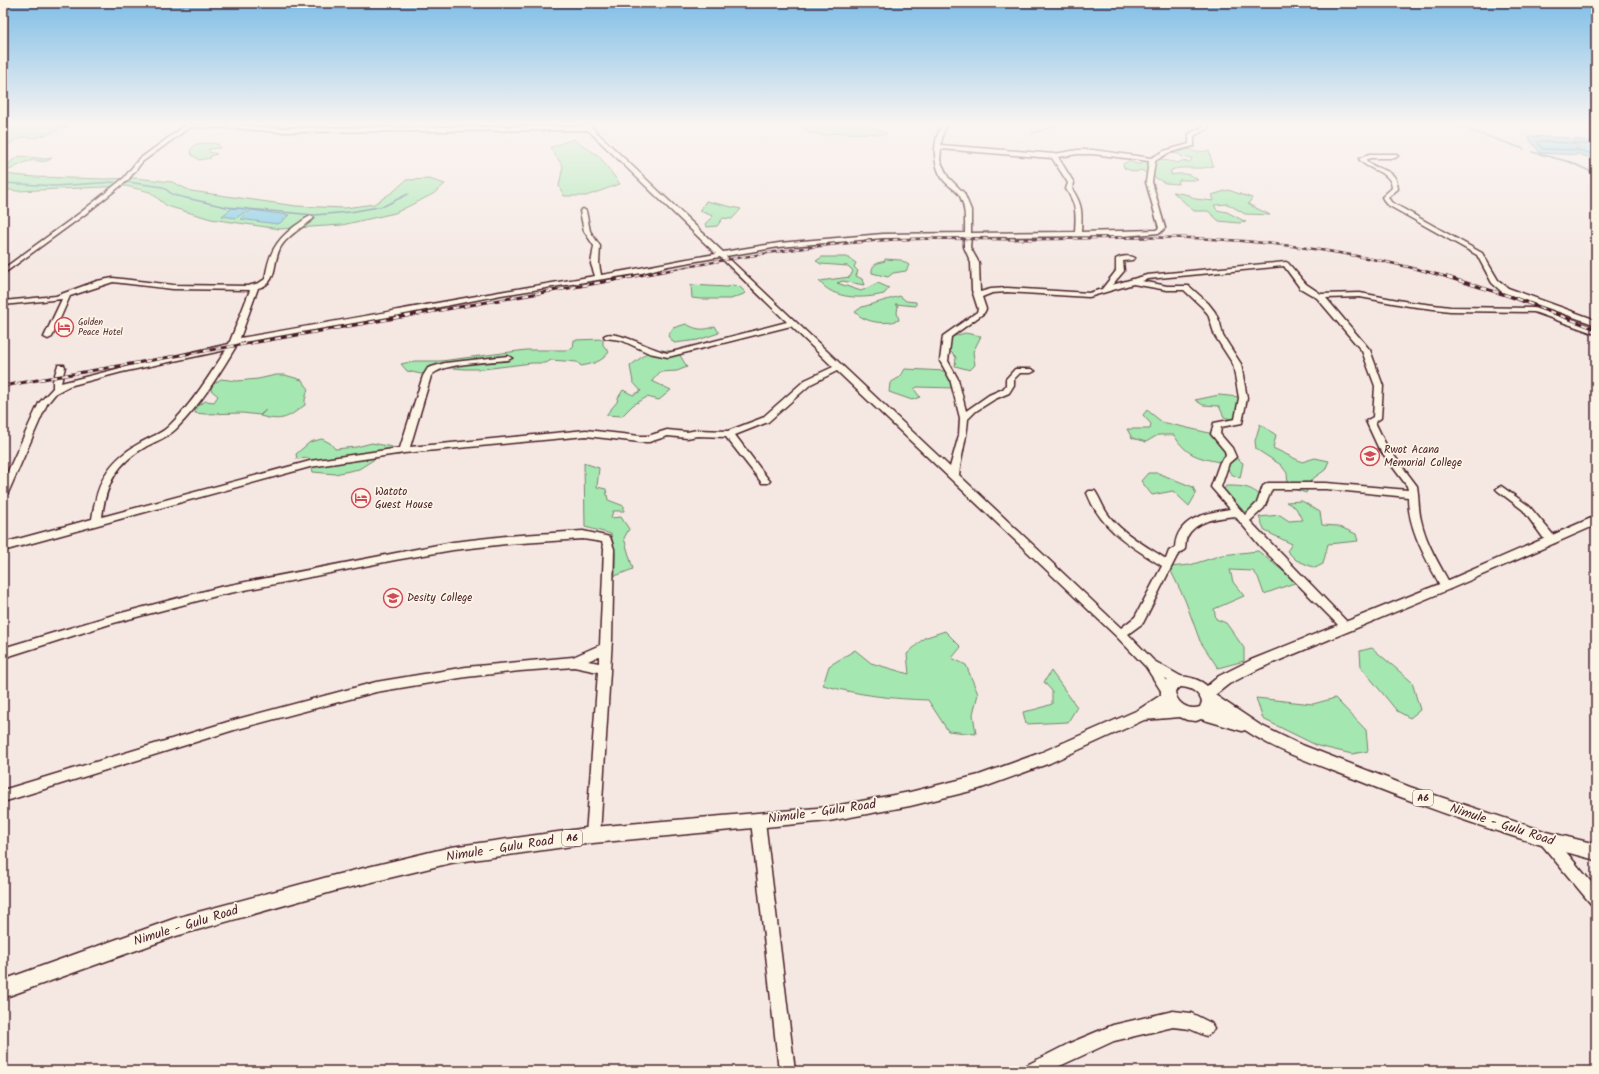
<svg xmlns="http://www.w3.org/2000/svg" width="1599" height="1074" viewBox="0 0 1599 1074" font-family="Kalam,sans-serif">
  <rect width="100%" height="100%" fill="#f5e8e3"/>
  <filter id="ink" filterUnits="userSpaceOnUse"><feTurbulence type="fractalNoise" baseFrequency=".025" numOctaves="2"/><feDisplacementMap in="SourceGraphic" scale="8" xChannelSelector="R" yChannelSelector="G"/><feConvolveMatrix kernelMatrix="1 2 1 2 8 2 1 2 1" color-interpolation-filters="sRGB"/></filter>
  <g filter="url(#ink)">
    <!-- green -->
    <path fill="#a5e7b0" stroke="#78836e" d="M3,125l9,2 15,-2 12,1 17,-1 3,5 -24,8 -12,-1 -20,10z
      M840,125c15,0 34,0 47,9l-48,-1 -16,2 -17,-3 -2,-4c16,-2 21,4 36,-3z
      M573,139l26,17 21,28 -34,12h-22l-5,-10 4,-20 -13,-18z
      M205,143l13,1 2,4 -11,1v3l8,2 -7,2 1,2 -12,2 -7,-5 -2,-5 6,-6z
      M1189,149l6,3 14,-1 4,15c-14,5 -28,-1 -42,4v5c9,-2 20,-2 27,5h-19l-1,4 -13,-1 -24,-13 -6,2 -11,-4 -1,-4 6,-3 11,4 2,-4 9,1 8,-3 20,4 2,-2 9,1 2,-4 -10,-1 -3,-3 -9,-1z
      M20,156l25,3 7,-1c-9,7 -13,1 -22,3 -4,0 -16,7 -21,9l-4,-3 8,-7z
      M3,174l32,3 69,2 31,-1 37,4 19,9 105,15 49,2 29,-4 20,-13 12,-11 23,-1 16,5 -12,10 -38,19 -53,12 -62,4 -69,-10 -44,-13 -17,-14 -24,-6 -109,5 -14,-2z
      M1228,190l24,8 -4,6 22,11 -25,-1 -17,-10 -14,1 3,5 10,2 19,10 -7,1 -20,-2 -11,-10h-14l-21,-19 16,3 6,4 19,2 -2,-6z
      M706,201l35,8 -9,10 -9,-1 -6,8 -10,1 -2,-3 8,-8 -13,-5z
      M822,257h25l9,6 -2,4 4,4 -2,5 6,3 2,6 -21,-4 -6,2 24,8 17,-8 11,5 -5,6c-22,5 -50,6 -65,-13l31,-4 3,-6 -5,-5 -27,-2 -5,-3z
      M885,259l16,1 8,5 -3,6 -13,2 -5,4 -16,-4c-1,-9 6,-10 13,-12z
      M691,285l36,2 5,-2 8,2 6,6 -15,6h-31l-8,-1z
      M900,296l6,5 10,1v4l-21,-2 3,2 -1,7 2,7c-13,5 -34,3 -44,-8l7,-5z
      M686,324c11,6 18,7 29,2l4,7 -21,7 -24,3 -6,-7 5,-8z
      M965,333l16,3 -8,16 2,13 -5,5 -15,-4 1,-9 -7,-7 2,-13z
      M603,339v6l6,7c-7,10 -17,12 -28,14l-4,-4 -26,-2 -5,3h-14l-49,6h-18l-25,-2 -9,5 -10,2 -14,-3 -6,-7 14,-3h26l85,-11h42l5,-2 1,-8z
      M652,349l26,3 9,15 -10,4 -17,1 -8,9 19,9 -12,10 -12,-3 -14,8 -11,11 -16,-1 11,-13 1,-4 5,-8 10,5 8,-4 -8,-9 -3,-16z
      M905,369l41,2 8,17 -37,-1 -3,2 6,8 -8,3 -23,-8 1,-9 10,-6z
      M276,375h9l17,5 6,8 -3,12v5c-18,13 -22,17 -45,11l6,-6 -6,5 -18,-2 -37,1 -10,-1 1,-7 10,-5 8,1 4,-6 -7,-6 1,-5 9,-6 16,2 21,-2z
      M1219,395l20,2v16l-6,7 -9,-3 -5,-11 -16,-1 -8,-5z
      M1147,410l15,12 60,14 7,17 14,10 -3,15 -9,-4 -7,-11c-24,-5 -37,-6 -50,-28h-16l-12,7 -14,-4 -5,-9h23l1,-5 -8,-9z
      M1260,424l16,11 -3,13 29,14 13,-4 14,3 -4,9 -14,10 -5,13 -18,-6 -1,-14 -6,-8 -25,-16 -1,-8z
      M322,439l8,4 5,6 21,-2 16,-4 20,4 8,8h-19l-22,14 -24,5 -22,-2 -4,-14 -12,1 -1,-5 14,-12z
      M584,463l15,5 -2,19 9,2 2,11 16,6v5h-11l-2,7 10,-1 8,12 -5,9 9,31 -18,7v-23l-4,-19 -26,-7z
      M1148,473h10l35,14 3,7 -7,12 -16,-15 -21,4 -11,-14z
      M1226,486c17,0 26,0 39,14l-14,14 -14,7 -8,-7 4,-9 -11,-13z
      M1302,501l18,11 2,13 16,1 18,8 2,7 -30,3 -5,20 -8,4 -19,-8 -9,-9 5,-7 -27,-13 -6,-14 21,-2 9,6 13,-1 -6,-12 -10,-6z
      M1258,551l39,31 -33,12 -6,-17 -5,-6 -23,-1 3,12 11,14 -30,13 2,10 10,4 18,25v13l-26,7 -18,-27 -15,-41 -16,-33 21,-2 32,-10z
      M945,631l16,16 -9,11 14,7 12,29 -5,20 3,20 -28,-3 -20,-31c-36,-1 -70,-5 -105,-15l6,-19 26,-16 16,13 38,11 -2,-20 17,-16z
      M1372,648l40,34 8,28 -10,8 -13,-7 -36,-44 -1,-16z
      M1051,671l26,36 -9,15 -42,2 -3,-12 14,-3 15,-5v-13l-8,-9z
      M1256,698l57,6 22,-6 31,32 2,21 -16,3 -34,-8 -55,-27z"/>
    <!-- water -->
    <path fill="#85cde6" stroke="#6d879b" d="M1529,136l40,2 5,5 4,12 -38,-2 -11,-14z
      M1573,139l23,3v17l-16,-4 -4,-12z
      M232,208l15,1 1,1 -12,8 -14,-2z
      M251,210l37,5h1l-9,8 -3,1 -37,-5z"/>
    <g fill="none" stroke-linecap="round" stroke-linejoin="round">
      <!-- shore -->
      <path stroke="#626576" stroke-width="1" d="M1596,145l-57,-4 -1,2 5,6 36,1 17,5"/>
      <!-- stream -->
      <path stroke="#6d879b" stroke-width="1.5" d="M1455,125l69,24
        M1032,133l27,-8
        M1532,152l38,10 26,12
        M127,182l36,5 10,8 53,12 88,8 36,-3 34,-6 24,-12
        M3,183l52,3 59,-4"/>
      <!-- minor casing -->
      <g stroke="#4a1f2b" stroke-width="3">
        <path id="minor" d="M59,125h8l-3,2z
          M186,125h54l39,3 305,-2v-1h5l134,127 56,-9 104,-9 82,-1c0,-13 1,-25 -5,-37 -4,-7 -14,-11 -18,-18 -10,-16 -9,-37 0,-53h5l-4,8 -2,12 113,9 24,-4h15l58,8 13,-7 25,-7v-10l17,-9 3,2 -1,1 -14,8v10l-26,7 -13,8 -3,21 13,46 -5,5 -38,3 -151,1 -1,10 9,16 1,29 11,-3 16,-1 82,5 13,-4 14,-18v-12c4,-3 15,-4 19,-1l-3,2 -9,1 1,10 -12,14 35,-10 139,-13 2,1 18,21 15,10 39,-1 49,9 41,5 84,1 62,21v5l-62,-22 -84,-1 -41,-5 -49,-9 -34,1 44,52 13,36 -2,32 -6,4 11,23 31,41c2,11 1,22 4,34 5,24 19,45 30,66l-1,3h-8c-15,-29 -34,-59 -34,-92l-82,-8h-54l-8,19 -14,13 18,19 84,87 -1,3 -4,1 -4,-1 -83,-84 -25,-30c-17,2 -39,4 -48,21 -2,3 -1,8 -2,12l-8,7 -34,67 -15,11 26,27 30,17 2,3 -2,3 -4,2 -15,-8 8,13 -2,3 -4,2 -4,-2 -17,-27 -30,-31 -279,-265 -26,13 -43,38 -33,13 33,44 2,2 -2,2h-6l-36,-46 -29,-1 -10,2 -19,-2 -19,6h-9l-54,-6 -182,17 -94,14 -307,84v-8l89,-24c5,-36 15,-58 48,-76 10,-6 21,-9 29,-17 23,-22 40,-50 57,-76l-104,22 -53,14 -13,7 -9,11 -39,89 -5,3v-14l36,-79 14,-15v-7l5,-16h6l1,2 -4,16 60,-15 108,-24 21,-54 -77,-1 -60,-7 -43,14 -18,41 -4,2 -4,-2 18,-38 -59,6v-4l53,-5 41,-15 16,-3 60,7 75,1 11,-3 6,-4c4,-25 9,-37 30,-53 5,-3 10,-8 16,-10l3,2 -1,1c-10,8 -23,15 -31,26 -11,16 -2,38 -24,43l-18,50c118,-20 236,-43 355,-62l-4,-12 3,-18 -10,-15 -4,-20 3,-2 3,2 4,20 10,15 -1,18 2,11c39,-6 76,-15 115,-21l-128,-124 -309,2 -45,-4 -44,-1 -48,35 -14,18 -44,35 -81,59v-5l77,-56 44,-35 14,-18zM941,149l111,9 16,25 -2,6c11,17 10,24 9,43l-104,1v-23l-7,-17 -16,-16 -8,-17zM1078,154h15l56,7 -3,21 13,46 -3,2 -75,2c1,-19 2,-27 -9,-43l2,-6 -16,-26zM964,237v10l7,16 1,27 6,19 -1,3 -34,24 -3,25 10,18 10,39 -1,17 -9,32 -224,-211 53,-9 104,-9zM720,257l67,65 -119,31c-15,-2 -54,-25 -64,-17l1,2 16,2 28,13 19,4 123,-31 42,41 -28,13 -43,38 -34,13 -31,-1 -10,2 -20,-2 -19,6h-8l-54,-6 -176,17 21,-71c9,-13 60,-14 77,-16l4,-2 -4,-2 -63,7 -17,5 -5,8 -23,72 -90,13 -208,56c4,-34 15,-54 45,-71 10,-5 21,-9 29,-17 25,-25 44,-56 62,-86l162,-28 101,-20 141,-22 26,-7zM1284,266l16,22 17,10 45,53 13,35 -2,31 -7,4 12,26 29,39 1,4 -82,-7h-58l-5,3 -6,17 -12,12 -24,-28 8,-24 7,-6 -4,-9 -12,-14 1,-7 21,-4 5,-25 -6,-34 -18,-28 -3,-13 -5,-11 -7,-9 -19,-17h-22l-25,-5 6,-2zM1133,284l34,6h17l18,17 6,7 7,22 18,28 6,34 -4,21 -21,4 -3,11 14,17 1,5 -6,6 -9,25 19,22c-24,4 -53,9 -55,38l-6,4 -3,8c-21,-14 -45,-26 -59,-46 -5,-7 -7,-15 -12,-22h-6l-2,2c14,37 43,52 75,73l-27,51 -14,11 -162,-153c2,-19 8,-37 9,-56l8,-8 19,-12 14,-6 5,-8v-6l6,-6h11l4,-2 -4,-2h-16l-9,10v6l-3,4 -14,6 -23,16 -8,-32 -10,-18 3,-24 33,-24 2,-4 -4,-12 10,-4 15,-1 82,5z
          M1369,154h26l3,2 -3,2h-25l-4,2c11,13 31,6 32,29l-10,8 3,5 91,51 16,27 10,8 88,32v5l-94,-33 -10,-9 -15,-28 -91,-51 -4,-7 10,-9c-1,-18 -23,-16 -33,-29z
          M1501,486l28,20 26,31 1,3 -1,3h-8l-24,-33 -25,-19 -2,-2z
          M583,531l27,6 4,12 -2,90 -12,196 -2,4 -5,2 -5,-2 -2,-4 12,-163 -24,-5 -54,4 -54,6 -90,15 -142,38 -231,72v-12l231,-70 142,-38 90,-15 107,-10 27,-12 4,-96 -2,-7 -19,-3 -77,5 -53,6 -58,10 -175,35 -110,29 -107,34v-10l107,-32 110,-29 233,-45 53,-6zM599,656v7l-11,-2z
          M758,815l5,2 2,4 30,250h-16l-28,-250 2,-4z
          M1547,834l5,1 44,53v18l-5,-2 -49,-59 -2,-5 2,-5z
          M1173,1011l18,2 20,10 3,5 -3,5 -5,3 -16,-7 -17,-2 -59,14 -65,30h-24l2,-6 43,-22 43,-18z"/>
      </g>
      <!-- major casing -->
      <g stroke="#4a1f2b" stroke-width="3">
        <path id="major" d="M1596,516v9l-146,64 -189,79 -32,16 -14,11 45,30 37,18 113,44 137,45 49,12v16c-83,-21 -164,-50 -244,-82 -36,-14 -74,-26 -107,-48l-3,1 -41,-12 -5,2 -9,-1 -7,-3 -36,3 -94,43 -71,26 -69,17 -81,15 -236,22 -142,20 -116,28 -159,45 -173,62v-18l173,-62 159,-43 116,-28 142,-20 236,-20 81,-15 69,-17 61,-22 98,-43 23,-15c-2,-26 33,-21 46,-9l12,-10 32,-16 191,-77zM1180,687c10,0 19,5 22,15l-2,5c-12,4 -24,-4 -25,-16z"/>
      </g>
      <!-- minor -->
      <use href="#minor" fill="#fcf5e5" fill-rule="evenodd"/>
      <!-- major -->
      <use href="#major" fill="#fcf5e5" fill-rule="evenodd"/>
      <!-- rail-far1 casing -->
      <g stroke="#4a1f2b" stroke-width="2.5">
        <path id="rail-far1" d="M626,278c78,-14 156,-30 235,-36 63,-6 126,-2 188,-3 55,-1 109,-3 163,0 81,4 161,17 239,39"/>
      </g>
      <!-- rail casing -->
      <g stroke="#4a1f2b" stroke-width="3">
        <path id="rail" d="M1447,277l62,19 87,33
          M3,386l629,-109"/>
      </g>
      <!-- rail-far1 -->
      <use href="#rail-far1" stroke="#fcf5e5" stroke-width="1.5" stroke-dasharray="4.5" stroke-linecap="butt"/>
      <!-- rail -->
      <use href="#rail" stroke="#fcf5e5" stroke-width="2" stroke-dasharray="6" stroke-linecap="butt"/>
    </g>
  </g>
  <!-- sky -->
  <linearGradient id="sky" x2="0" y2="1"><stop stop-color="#80bee7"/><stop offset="0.45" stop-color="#faf5f2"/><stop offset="1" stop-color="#faf5f2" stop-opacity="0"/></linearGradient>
  <rect width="1599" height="275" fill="url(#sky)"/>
  <!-- icons -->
  <defs>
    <g id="hotel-ring" transform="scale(1)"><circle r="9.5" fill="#fcf5e5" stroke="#d1495b" stroke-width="1.5"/><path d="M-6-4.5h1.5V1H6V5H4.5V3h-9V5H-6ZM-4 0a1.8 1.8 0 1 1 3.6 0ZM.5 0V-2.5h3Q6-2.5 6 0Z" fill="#d1495b"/></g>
    <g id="school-ring" transform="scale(1)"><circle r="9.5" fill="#fcf5e5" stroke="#d1495b" stroke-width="1.5"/><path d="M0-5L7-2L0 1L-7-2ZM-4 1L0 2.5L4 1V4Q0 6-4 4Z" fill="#d1495b"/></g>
  </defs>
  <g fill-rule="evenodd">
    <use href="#hotel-ring" x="64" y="327"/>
    <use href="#school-ring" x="1370" y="456"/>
    <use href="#hotel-ring" x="361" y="498"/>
    <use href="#school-ring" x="393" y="598"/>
  </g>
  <g text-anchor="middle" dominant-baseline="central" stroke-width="3.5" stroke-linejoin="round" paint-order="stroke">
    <!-- far-poi labels -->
    <g font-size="9" fill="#4a1f2b" stroke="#fcf5e5" text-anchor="start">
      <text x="78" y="322">Golden<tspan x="78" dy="10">Peace Hotel</tspan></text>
    </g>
    <!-- shield labels -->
    <g fill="#fcf5e5" stroke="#7f5f63" stroke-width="1">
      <rect x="1413" y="790" width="20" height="16" rx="3"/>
      <rect x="562" y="830" width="20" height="16" rx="3"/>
    </g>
    <g font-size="10" font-weight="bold" fill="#4a1f2b">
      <text x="1423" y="798">A6</text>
      <text x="572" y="838">A6</text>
    </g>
    <!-- poi labels -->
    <g font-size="11" fill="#4a1f2b" stroke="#fcf5e5" text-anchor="start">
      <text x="1384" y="450">Rwot Acana<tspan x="1384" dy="13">Memorial College</tspan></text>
      <text x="375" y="492">Watoto<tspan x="375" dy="13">Guest House</tspan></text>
      <text x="407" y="598">Desity College</text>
    </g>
    <!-- near-street labels -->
    <g font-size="13" fill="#4a1f2b" stroke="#fcf5e5">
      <text transform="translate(822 812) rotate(-8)">Nimule - Gulu Road</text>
      <text transform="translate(1502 825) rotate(18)">Nimule - Gulu Road</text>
      <text transform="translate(500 849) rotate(-9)">Nimule - Gulu Road</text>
      <text transform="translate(186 926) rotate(-17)">Nimule - Gulu Road</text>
    </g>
  </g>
  <!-- margin -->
  <rect width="1599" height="1074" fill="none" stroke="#fcf5e5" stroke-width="16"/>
  <rect x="8" y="8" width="1583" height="1058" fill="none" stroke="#4a1f2b" stroke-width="1.5" filter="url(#ink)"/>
</svg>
